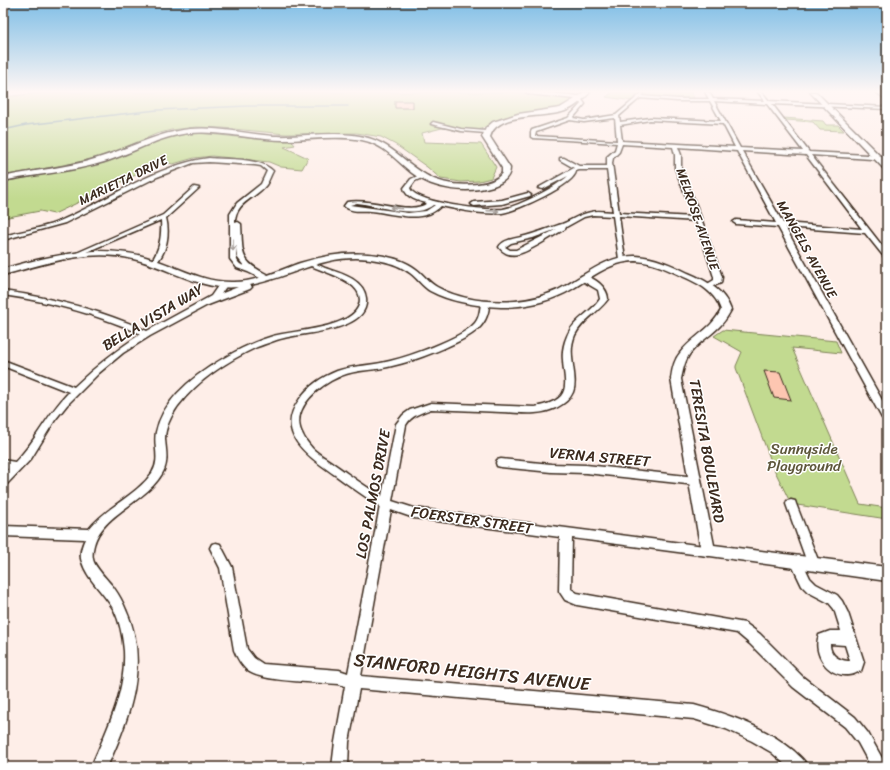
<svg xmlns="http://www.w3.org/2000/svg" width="890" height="770" viewBox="0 0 890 770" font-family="Sriracha,sans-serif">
  <rect width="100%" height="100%" fill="#feeee8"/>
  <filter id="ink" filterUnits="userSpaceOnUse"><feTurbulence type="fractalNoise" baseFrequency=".025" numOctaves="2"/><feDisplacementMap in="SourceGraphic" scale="8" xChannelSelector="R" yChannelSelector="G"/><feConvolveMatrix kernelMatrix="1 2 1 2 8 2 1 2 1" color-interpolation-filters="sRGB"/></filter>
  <g filter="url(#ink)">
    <!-- green -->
    <path fill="#c2da90" stroke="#7e8257" d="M49,92h466l57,7 -11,9 -60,10 -24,13 -35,-3 -20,5 2,9 57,2 15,23 -5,11 -12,3 -18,1 -20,-3 -14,-12 -31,-22 -15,-8 -24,-4 -71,1 -63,-6 -27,-1 -25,3 -15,4 -44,19 -27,8 -82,15v-79z
      M613,92h78l3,6 -55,-2 -6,5 -27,-4z
      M784,118l39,3 3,4h12l6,6 -24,-1 -7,-8 -27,-2z
      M199,133l58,6 34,1 4,5 -11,2 24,11 -6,11 -21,-2 -12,-5 -57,-6 -18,2 -21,6 -10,-2 -109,52 -14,-3 -37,7v-36l100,-19 67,-27z
      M723,330l113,11 5,12 -49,-5 68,156 27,4v11l-96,-15 -17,-35 -38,-101v-2l6,-14 -28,-16z"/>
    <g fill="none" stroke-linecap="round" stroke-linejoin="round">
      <!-- stream -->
      <path stroke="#668b94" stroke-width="1.5" d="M3,130l23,-5 131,-15 90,-4h101"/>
    </g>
    <!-- building -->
    <path fill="#fdc6b1" stroke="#3b2a1e" d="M395,101h18v7h-18z
      M764,371l16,1 11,28 -17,-2z"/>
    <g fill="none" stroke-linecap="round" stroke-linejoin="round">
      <!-- minor casing -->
      <g stroke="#3b2a1e" stroke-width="3">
        <path id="minor" d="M705,92h4l4,7 52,2 -7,-9h4l7,9 118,6v2l-115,-5 37,48 78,4v4l-76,-5 76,97v7l-2,-1 -20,-25 -80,-6 102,182v12l-3,-1 -2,-2 -104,-191 -42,-3 -3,-2 3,-2 40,3 -39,-72 -59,-4 3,8v13l17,42 24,67 -1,6 -13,5 -4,-2 10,-6v-3l-18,-56 -77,-5 6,43 -3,2 -3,-2 -6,-43 -20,-1 -9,2 -18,10 -1,2c-11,6 -36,23 -47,25 -8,2 -15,-1 -19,-7 4,-7 14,-8 22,-10 14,-3 28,-9 41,-13 10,-4 18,-10 29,-12 7,-2 15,0 22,0l-6,-42h-28l-3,1c-1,14 -60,40 -74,42 -18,2 -43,-3 -61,-7 -18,19 -48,7 -70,5 -9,-1 -19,2 -27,-5l3,-4c23,-5 65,14 80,1 -9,-2 -21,-5 -23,-15l7,-9 11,-5 3,2 -1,1 -9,4 -5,7c4,15 77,23 93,21 16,-3 53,-22 65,-33l-25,13 -5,-1 36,-20 -14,-8v-2h4l15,8h28v-9l8,-7 2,-7 -84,-5 -2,-1v-5l1,-2 36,-12 13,-14 -3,-7h2l5,7 -12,14 11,2 32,-5 26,-22 2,1 -2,2 36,3h31zM640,98l37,3h33l11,20 -71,-3 -30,4 -1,-6zM714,101l53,3 36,47 -63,-3zM615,118l2,23 -82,-5 1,-4 34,-12 14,2zM650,120l73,4 12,23 -113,-6 -2,-16zM622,144l51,3 2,8v13l19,49 -75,-4 -7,-50 1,-5 6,-6zM742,151l64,4 56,74 -79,-6zM357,203c22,2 57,17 76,2h2l-9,6 -18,2 -58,-8zM557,229l-41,21h-6l-5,-3 6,-4 22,-5z
          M876,92h4l7,5v3z
          M433,122l28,7 25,2 2,1 -2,1 -25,-2 -30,-7z
          M209,158c19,2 50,-1 64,13 -3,5 -4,10 -7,14 -11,14 -31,17 -31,38l3,-1 3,2c2,32 -2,37 29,52v4h-6l-16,-8 -11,-4 -7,-9v-45l7,-11 24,-19 6,-13 -6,-5 -6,-1 -46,-3 -16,1 -36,14 -92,46 -62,17v-4c19,-5 42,-8 59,-16 48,-21 94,-55 147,-62zM236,248l1,9 7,9c-9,-3 -8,-10 -8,-18z
          M194,187l5,1 -33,30c4,15 1,34 -10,45h-4l-1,-1c9,-12 11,-27 10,-42l-84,36h-4l-1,-1 91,-40z
          M528,193l3,2 -1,1 -28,8 -28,2 -3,-2 3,-2 28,-2z
          M309,261c6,2 11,5 16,7 15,5 39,11 41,30 4,33 -60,34 -82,40 -9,2 -18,6 -27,9 -30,14 -59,33 -79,59 -7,10 -13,22 -13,33 1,13 4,23 -3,35 -16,28 -60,40 -68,71 -1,4 -2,10 -1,14 1,8 16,22 21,29 5,7 9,14 12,22 24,52 4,108 -19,157h-16c16,-38 35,-74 33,-116 -1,-13 -4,-29 -10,-41 -9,-16 -27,-31 -32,-48 -3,-7 0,-17 3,-23l-82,-3v-10l86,3c18,-23 47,-33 63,-56 9,-14 1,-27 4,-41 7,-33 40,-58 68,-74 15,-9 32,-17 49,-22 21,-6 78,-7 86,-31 8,-24 -38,-33 -52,-41l-1,-1z
          M581,276c12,-1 27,12 27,23 -9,13 -26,21 -33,36 -9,20 4,41 -2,57 -6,14 -24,20 -38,21 -11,1 -23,-1 -34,-1 -23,-1 -46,-2 -70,-3 -10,4 -19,6 -25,16l-14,76 22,7 298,39 2,4 -2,4 -4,1 -136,-18 -1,51 6,4 168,30 15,11 43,43 52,40 13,16 19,34h-16l-13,-24 -13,-16 -52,-40 -43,-43 -13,-11 -160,-28 -12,-5 -6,-9 1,-54 -146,-19 -23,-8 -30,166 333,29c36,10 71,22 100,46 5,5 11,9 14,16h-20l-17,-15 -19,-11 -26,-12 -32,-10 -335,-30 -10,53 -1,25h-16l3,-25 10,-56 -6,-2c-21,-2 -76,-2 -91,-13 -7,-6 -11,-13 -14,-21l-14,-82 -10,-20 2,-4 4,-1 4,1 12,23 15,82 7,9 9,6 76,6 9,3 32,-167c-15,-9 -30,-20 -45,-31 -25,-18 -61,-40 -36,-75 9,-14 23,-23 38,-29 17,-6 35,-5 53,-10 18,-4 71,-23 83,-36 6,-5 7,-14 8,-22l4,-2h3c3,9 -3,22 -10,28 -13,13 -66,33 -86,37 -17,5 -35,3 -51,10 -20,8 -53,33 -38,59 2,5 6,9 9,13 6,6 15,11 22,16 16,11 31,23 48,32l14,-72 7,-9 7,-5 21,-7 104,4c9,-2 19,-4 26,-11 8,-9 2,-25 2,-36 -1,-8 1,-17 4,-24 6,-16 24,-23 33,-37l-2,-9 -17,-10z
          M220,283h6l1,2 -10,15 -67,36 -27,17 -24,20 -32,32 -12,15 -24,39 -24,25 -4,1v-11l5,-5 -5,-1v-8l12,2c21,-21 33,-49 54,-70l-66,-26v-6l71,27c21,-20 42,-37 67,-53 -44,-20 -90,-32 -138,-39v-4c50,7 98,19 144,40l64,-35z
          M501,459l50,5 35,1 110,12 4,1 1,3 -1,3 -4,1 -110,-12 -35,-1 -50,-5 -4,-1 -1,-3 1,-3z
          M791,500l4,1 1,3 24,61 -2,4 -4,1 -4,-1 -2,-4 -22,-61 1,-3z
          M797,558l4,1 9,19 6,6 21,11 5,6 6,12 16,49 -3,9c-4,1 -8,4 -12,4 -21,2 -37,-21 -30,-40l11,-4h11l-7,-22 -5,-6 -21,-11 -6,-6 -11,-23 2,-4zM830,644l15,1 5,16c-10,0 -20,-5 -20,-17z"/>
      </g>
      <!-- tertiary casing -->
      <g stroke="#3b2a1e" stroke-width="3">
        <path id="tertiary" d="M879,92h8v3l-7,-2z
          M94,251c20,0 39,1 58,8 26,8 50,23 79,23 24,1 46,-11 69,-19 25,-8 52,-12 78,-8 13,2 28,6 38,14 8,6 13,14 21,18 23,13 53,16 78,14 15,-1 29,-5 43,-11 25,-13 48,-35 78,-34 19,1 36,9 52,17 19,8 36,17 43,37 -11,23 -29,27 -42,45 -5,8 -6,16 -8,24l33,166 173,22v14l-184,-26 -2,-4 -30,-172c1,-9 3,-19 9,-26 13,-17 32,-24 41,-43 -5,-17 -21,-26 -37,-33 -15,-7 -31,-15 -48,-16 -28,0 -48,20 -71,32 -20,10 -42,14 -64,14 -23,-1 -51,-5 -71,-16 -8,-5 -13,-13 -20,-18 -8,-6 -18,-10 -28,-12 -52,-12 -85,15 -132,24l2,2 -2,2 -42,16 -3,-1 -2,-2 2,-2 33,-13c-38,4 -70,-20 -105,-28 -45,-11 -88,5 -130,16v-6c30,-9 60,-16 91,-18z"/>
      </g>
      <!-- secondary casing -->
      <g stroke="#3b2a1e" stroke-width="3">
        <path id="secondary" d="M526,92h15l38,4 5,-4h6c-6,7 -16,16 -25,19 -21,8 -68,0 -75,26l20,31c0,10 -8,15 -17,18 -26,8 -59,4 -81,-13 -16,-13 -29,-29 -50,-33 -26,-5 -53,0 -79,0 -31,0 -62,-10 -93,-7 -31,3 -57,20 -86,29 -33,10 -68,12 -101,19v-4c31,-7 64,-9 95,-19 27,-8 52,-22 80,-27 32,-7 64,3 96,5 26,1 53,-4 79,-1 36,4 45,23 73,40 15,9 34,11 52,9 9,-1 18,-3 24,-11v-5l-20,-31 4,-9 7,-6 25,-8 42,-6 15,-9 -46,-5z
          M810,92h6l71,71v6h-3z"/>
      </g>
      <!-- minor -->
      <use href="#minor" fill="#fff" fill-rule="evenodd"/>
      <!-- tertiary -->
      <use href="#tertiary" fill="#fff" fill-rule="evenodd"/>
      <!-- secondary -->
      <use href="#secondary" fill="#fff" fill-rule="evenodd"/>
    </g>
    <!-- one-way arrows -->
    <defs><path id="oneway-shaft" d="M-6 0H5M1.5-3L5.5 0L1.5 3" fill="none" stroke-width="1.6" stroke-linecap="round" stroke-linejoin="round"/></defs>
    <g stroke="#a79f9a">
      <use href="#oneway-shaft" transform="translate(396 208) rotate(-173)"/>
      <use href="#oneway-shaft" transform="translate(493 211) rotate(2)"/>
      <use href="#oneway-shaft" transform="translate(233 245) rotate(90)"/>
    </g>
  </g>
  <!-- sky -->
  <linearGradient id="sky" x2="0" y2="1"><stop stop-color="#7fbee6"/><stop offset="0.46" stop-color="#fff7f5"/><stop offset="1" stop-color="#fff7f5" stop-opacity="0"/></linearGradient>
  <rect width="890" height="199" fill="url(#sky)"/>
  <g text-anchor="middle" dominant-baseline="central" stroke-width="3" stroke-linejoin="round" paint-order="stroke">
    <!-- far-street labels -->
    <g font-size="13" fill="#3b2a1e" stroke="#fff">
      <text transform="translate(123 180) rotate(-26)">MARIETTA DRIVE</text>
      <text transform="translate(698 219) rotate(71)">MELROSE AVENUE</text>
      <text transform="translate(807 249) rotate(61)">MANGELS AVENUE</text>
    </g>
    <!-- street labels -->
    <g font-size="15" fill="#3b2a1e" stroke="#fff">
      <text transform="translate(153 317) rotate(-31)">BELLA VISTA WAY</text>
      <text transform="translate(707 451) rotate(80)">TERESITA BOULEVARD</text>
      <text transform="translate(600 457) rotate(5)">VERNA STREET</text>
      <text transform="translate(373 494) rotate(-79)">LOS PALMOS DRIVE</text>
      <text transform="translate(472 520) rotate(8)">FOERSTER STREET</text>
    </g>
    <!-- park labels -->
    <g font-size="15" fill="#5d563a" stroke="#fff">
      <text x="804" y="449">Sunnyside<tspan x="804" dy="17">Playground</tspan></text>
    </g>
    <!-- near-street labels -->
    <g font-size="18" fill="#3b2a1e" stroke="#fff">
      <text transform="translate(472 672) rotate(6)">STANFORD HEIGHTS AVENUE</text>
    </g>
  </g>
  <!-- margin -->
  <rect width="890" height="770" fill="none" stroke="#fff" stroke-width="16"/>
  <rect x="8" y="8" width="874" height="754" fill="none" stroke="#3b2a1e" stroke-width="1.5" filter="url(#ink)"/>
</svg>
